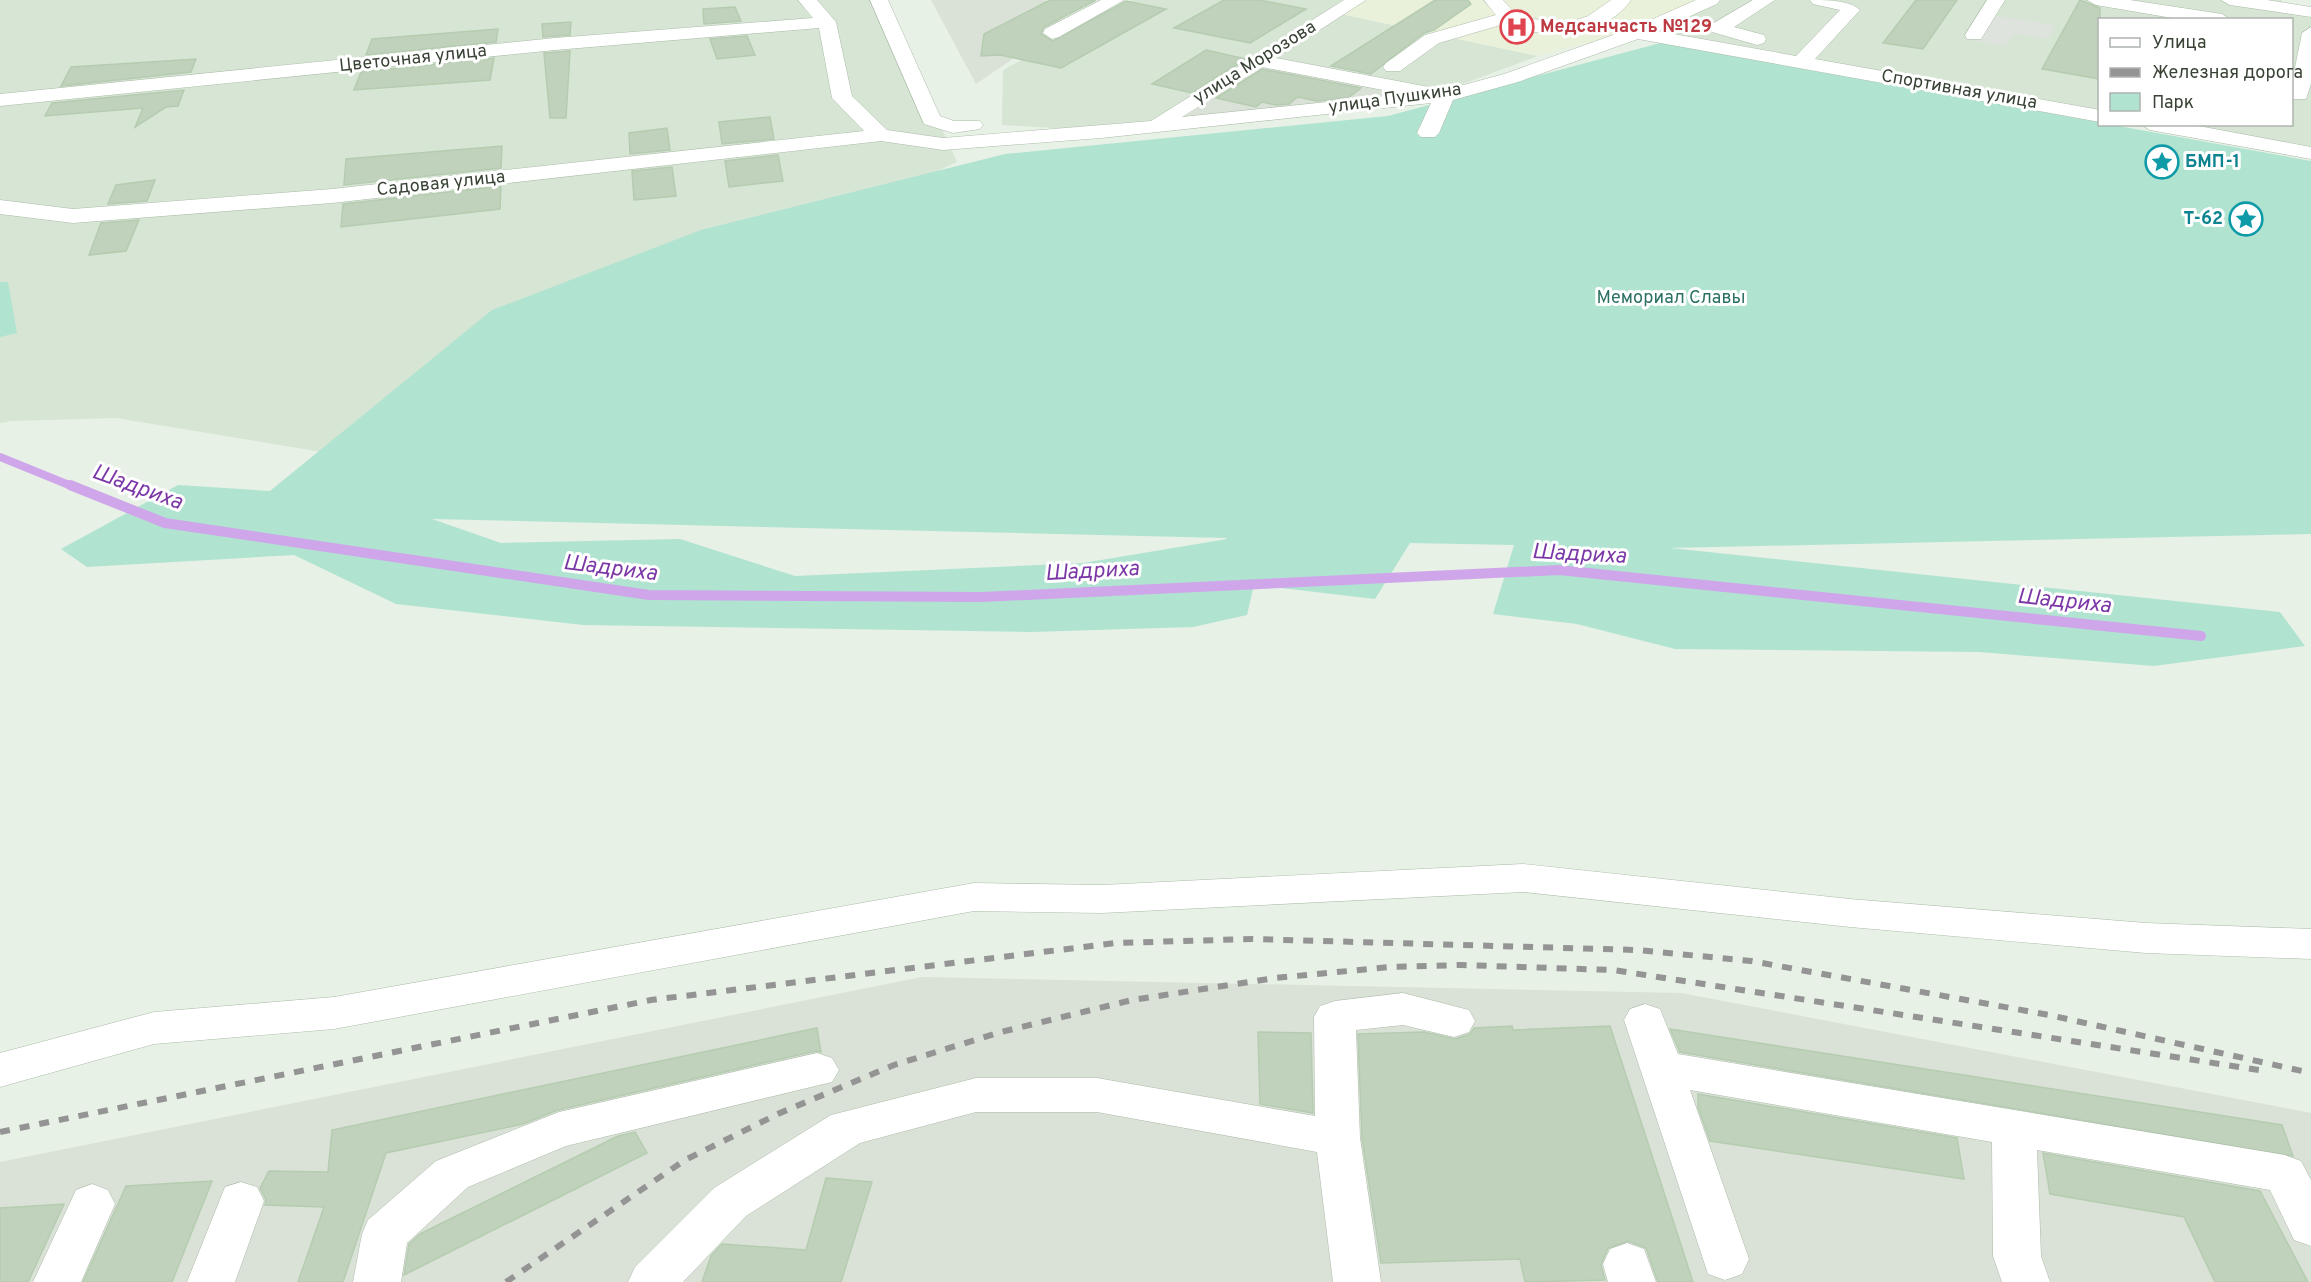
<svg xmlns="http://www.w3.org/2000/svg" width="2311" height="1282" viewBox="0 0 2311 1282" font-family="Overpass,sans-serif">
  <rect width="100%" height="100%" fill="#e7f1e6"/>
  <!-- residential -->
  <path fill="#d6e5d4" d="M0,0h883l74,162 -635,290 -206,-34 -104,3 -12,2z
    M1132,0h211l-202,133 -139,-8 1,-55z
    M1720,0h562v3l29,5v142l-147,-25 128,-1v-104h-192l-1,93 -430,-78 -4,-4 1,-6z
    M1341,14l197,42 -105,39 -163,-33z"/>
  <!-- industrial -->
  <path fill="#dae1d7" d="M931,0h114l17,25 -86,59z
    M1270,62l163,33 -255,23z
    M922,977l759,16 630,120v169h-2311v-120z"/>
  <!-- medical -->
  <path fill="#eaf1da" d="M1362,0h337l-101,40 -60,16 -197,-42z"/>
  <!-- green -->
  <path fill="#b1e3d1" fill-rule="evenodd" d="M1664,42l435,80 1,2 13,1 198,36v373l-641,14 610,64 25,34 -151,20 -175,-14 -304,-3 -98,-25 -84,-10 21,-69 -104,-2 -35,56 -121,-14 -7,30 -54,12 -162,5 -448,-7 -187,-21 -102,-49 -207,12 -26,-18 117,-64 92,6 222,-181 209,-80 304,-76 383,-38zM432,519l794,19 1,1 -144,24 -288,13 -115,-37 -179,4z
    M0,282h8l9,51 -17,4z"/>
  <!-- parking -->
  <path fill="#dee3dd" d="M1983,14l73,11 -8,14 -34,-6 -8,13 -40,-7z"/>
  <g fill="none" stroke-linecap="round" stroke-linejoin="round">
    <!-- stream-far1 -->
    <path stroke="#cfa6ea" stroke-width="8" d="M0,457l74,30"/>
    <!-- stream -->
    <path stroke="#cfa6ea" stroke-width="10" d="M70,485l95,38 484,72 333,2 577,-27 642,66"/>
  </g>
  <!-- building -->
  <path fill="#c0d2bc" stroke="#b5ccb0" stroke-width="1.5" d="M1050,0h46l-52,27 -3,7 12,7 73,-40 40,8 -105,59 -61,-13 -19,1 3,-22z
    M1224,0h35l47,9 -56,34 -76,-15z
    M1435,0h33l3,4 -37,26 -10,3 -53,41 -40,-8z
    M1916,0h41l-34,49 -40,-6z
    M2080,0l20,8v71l-58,-10z
    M735,7l6,14 -37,3 -1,-15z
    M571,22l-1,13 -27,2 -1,-13z
    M498,29l-2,13 -130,13 6,-16z
    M747,36l8,19 -38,4 -7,-20z
    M1206,50l40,9 -54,34 -40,-9z
    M570,51l-4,67h-16l-6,-65z
    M494,58l-4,22 -136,10 7,-18z
    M196,59l-5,13 -130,14 10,-19z
    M1262,69l99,19 -13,10 -32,3 -18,-4 -9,7 -13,1 -14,-3 -6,5 -40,-9z
    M184,90l-6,16 -12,1 -31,20 8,-19 -98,8 7,-13z
    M770,117l4,22 -52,5 -3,-22z
    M667,128l3,22 -40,4 -1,-21z
    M502,146l-1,22 -157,17 2,-26z
    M778,155l5,26 -54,6 -4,-26z
    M672,167l4,29 -42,4 -2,-29z
    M155,180l-8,21 -39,3 8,-19z
    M501,186l-1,23 -159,18 2,-23z
    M139,220l-13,31 -37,4 12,-32z
    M1512,1026l1,4 97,-4 83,256h-35l-12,-34 -18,-7 -20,7 -7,17 4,15 -80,2 -5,-23 -139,4 -19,-125 -4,-104 66,-2 31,7 15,-5 4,-6z
    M817,1028l4,24 -5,-1 -258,59 -35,14 -137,29 -43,129h-45l26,-75 -59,-2 1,-5 -6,-12 9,-17 59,1 4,-42z
    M1670,1029l612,96 11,31 -613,-104z
    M1258,1032l53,1 2,80 -53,-9z
    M1698,1094l259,44 7,41 -254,-38 -12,-34z
    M635,1132l12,21 -243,122 5,-31 11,-10 198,-98z
    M2043,1153l217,38 48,91h-93l-31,-65 -134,-23z
    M826,1178l46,4 -31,100h-139l9,-26 11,-12 84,6z
    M212,1181l-40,101h-89l43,-96z
    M64,1204l-36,78h-28v-74z"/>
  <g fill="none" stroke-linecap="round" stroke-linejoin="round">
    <!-- minor casing -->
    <g stroke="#acbca9" stroke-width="1">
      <path id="minor" d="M798,0h19l19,22 16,74 35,34 56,8 208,-17 193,-121h22l-90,58 169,32 59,-16 126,-45 66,-29h24l-3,4 -60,27 139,25 44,-46 -27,-6 -3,-4c17,0 39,0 50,10l-45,49 285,51v12l-462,-83 -120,43 -65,18 -14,33 -4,4h-14l-4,-4 14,-30 -330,35 -158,12 -62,-9 -549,62 -259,20 -73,-9v-14l73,9 259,-20 532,-58 -32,-33 -13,-70 -264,22 -555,56v-12l555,-56 258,-20zM1262,67l142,27 -222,23z
        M870,0h18l52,116 14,5h26l3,4 -3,4 -27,4 -29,-9z
        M1101,0h23l-65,37 -7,2 -9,-6 2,-4z
        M1484,0h19l16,18 52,4 17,-6 23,-16h20c-23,33 -68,37 -104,31 -8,-1 -16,-2 -23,-7l-65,19 -39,28h-14l-3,-4 3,-4 39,-28 71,-20z
        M1753,0h22l-41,27 30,8 2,4 -2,4 -7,2 -45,-13 -2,-4 2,-4z
        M1987,0h18l-24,39h-14l-2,-4z
        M2087,0h43l92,14 9,6h-47l-88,-15z
        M2221,0h46l44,7v10l-81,-12z
        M2311,27v57l-5,15h-14v-17l10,-49z
        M2140,124h48l123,23v12l-161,-29z
        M1523,864l327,35 296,24 165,6v30l-165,-6 -296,-26 -327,-35 -421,21 -128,-2 -640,118 -180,15 -154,43v-34l154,-41 180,-15 640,-114 128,2z
        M1403,993l66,17 6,11 -6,11 -15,5 -51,-12 -47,5 4,108 21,144h-48l-16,-130 -220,-40h-121l-116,31 -114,73 -63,66h-55l7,-15 79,-79 117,-73 145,-37h121l218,38 -1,-99 6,-11 15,-5z
        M1645,1004l15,5 18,45 607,101 16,6 10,19v66l-17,-6 -24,-50 -233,-40 4,106 9,26h-48l-9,-26 -1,-114 -302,-52 59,169 -7,15 -17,6 -17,-6 -84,-254 6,-11z
        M817,1053l15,5 7,12 -7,12 -266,64 -98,41 -61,56 -6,39h-48l9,-48 6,-14 68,-59 123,-49z
        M241,1182l16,5 7,14 -29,81h-48l38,-95z
        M92,1184l16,6 7,14 -34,78h-48l43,-92z
        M1627,1243l17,6 12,33h-48l-5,-18 7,-15z"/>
    </g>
    <!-- minor -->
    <use href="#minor" fill="#fff" fill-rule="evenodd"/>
    <!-- rail -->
    <path stroke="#949494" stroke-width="6" stroke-dasharray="10 10" stroke-linecap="butt" d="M0,1132l651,-132 465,-57 136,-4 385,11 114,11 298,54 262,58
      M506,1282l179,-122 95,-47 114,-48 107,-33 131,-32 143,-22 115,-11 71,-2 152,5 652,101"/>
  </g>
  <!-- icons -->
  <defs>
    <g id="hospital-ring" transform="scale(1.725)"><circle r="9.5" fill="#fff" stroke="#e0444e" stroke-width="1.5"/><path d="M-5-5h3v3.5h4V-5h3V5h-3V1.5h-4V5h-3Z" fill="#e0444e"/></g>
    <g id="sight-ring" transform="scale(1.725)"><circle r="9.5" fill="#fff" stroke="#0f9aa8" stroke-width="1.5"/><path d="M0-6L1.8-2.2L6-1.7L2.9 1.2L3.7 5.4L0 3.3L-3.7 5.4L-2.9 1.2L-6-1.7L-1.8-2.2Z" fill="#0f9aa8"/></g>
  </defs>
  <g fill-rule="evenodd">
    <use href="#hospital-ring" x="1517" y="27"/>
    <use href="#sight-ring" x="2162" y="162"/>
    <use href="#sight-ring" x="2246" y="219"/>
  </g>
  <g text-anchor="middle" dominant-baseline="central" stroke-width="6" stroke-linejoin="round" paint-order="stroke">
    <!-- far-health labels -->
    <g font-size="18" font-weight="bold" fill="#be3a42" stroke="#fff" text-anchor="start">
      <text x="1540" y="27">Медсанчасть №129</text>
    </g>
    <!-- far-street labels -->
    <g font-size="18" fill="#384335" stroke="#fff">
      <text transform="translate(413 59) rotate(-6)">Цветочная улица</text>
      <text transform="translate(1255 63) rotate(-32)">улица Морозова</text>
      <text transform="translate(1959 90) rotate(10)">Спортивная улица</text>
      <text transform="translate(1395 99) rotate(-8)">улица Пушкина</text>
      <text transform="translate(441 184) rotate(-6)">Садовая улица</text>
    </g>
    <!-- far-culture labels -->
    <g font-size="18" font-weight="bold" fill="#0d838f" stroke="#fff" text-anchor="start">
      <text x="2185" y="162">БМП-1</text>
      <text x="2223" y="219" text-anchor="end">Т-62</text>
    </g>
    <!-- far-park labels -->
    <g font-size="18" fill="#2d7164" stroke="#fff">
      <text x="1671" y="298">Мемориал Славы</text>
    </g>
    <!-- water labels -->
    <g font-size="22" font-style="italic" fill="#7c37a7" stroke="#fff">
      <text transform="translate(137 488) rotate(20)">Шадриха</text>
      <text transform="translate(1579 555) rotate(3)">Шадриха</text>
      <text transform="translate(610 569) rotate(7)">Шадриха</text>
      <text transform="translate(1092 572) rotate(-3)">Шадриха</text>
      <text transform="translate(2064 602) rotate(6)">Шадриха</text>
    </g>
  </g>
  <!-- legend -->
  <rect x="2098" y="18" width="195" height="108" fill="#ffffff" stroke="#afb4ae" stroke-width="1.5"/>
  <rect x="2110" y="38" width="30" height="9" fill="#ffffff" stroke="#afb4ae" stroke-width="1.5"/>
  <text x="2152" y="48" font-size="18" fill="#384335">Улица</text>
  <rect x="2110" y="68" width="30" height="9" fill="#949494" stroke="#afb4ae" stroke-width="1.5"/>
  <text x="2152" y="78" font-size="18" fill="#384335">Железная дорога</text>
  <rect x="2110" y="93" width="30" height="18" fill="#b1e3d1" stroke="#afb4ae" stroke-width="1.5"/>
  <text x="2152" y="108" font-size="18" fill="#384335">Парк</text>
</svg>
